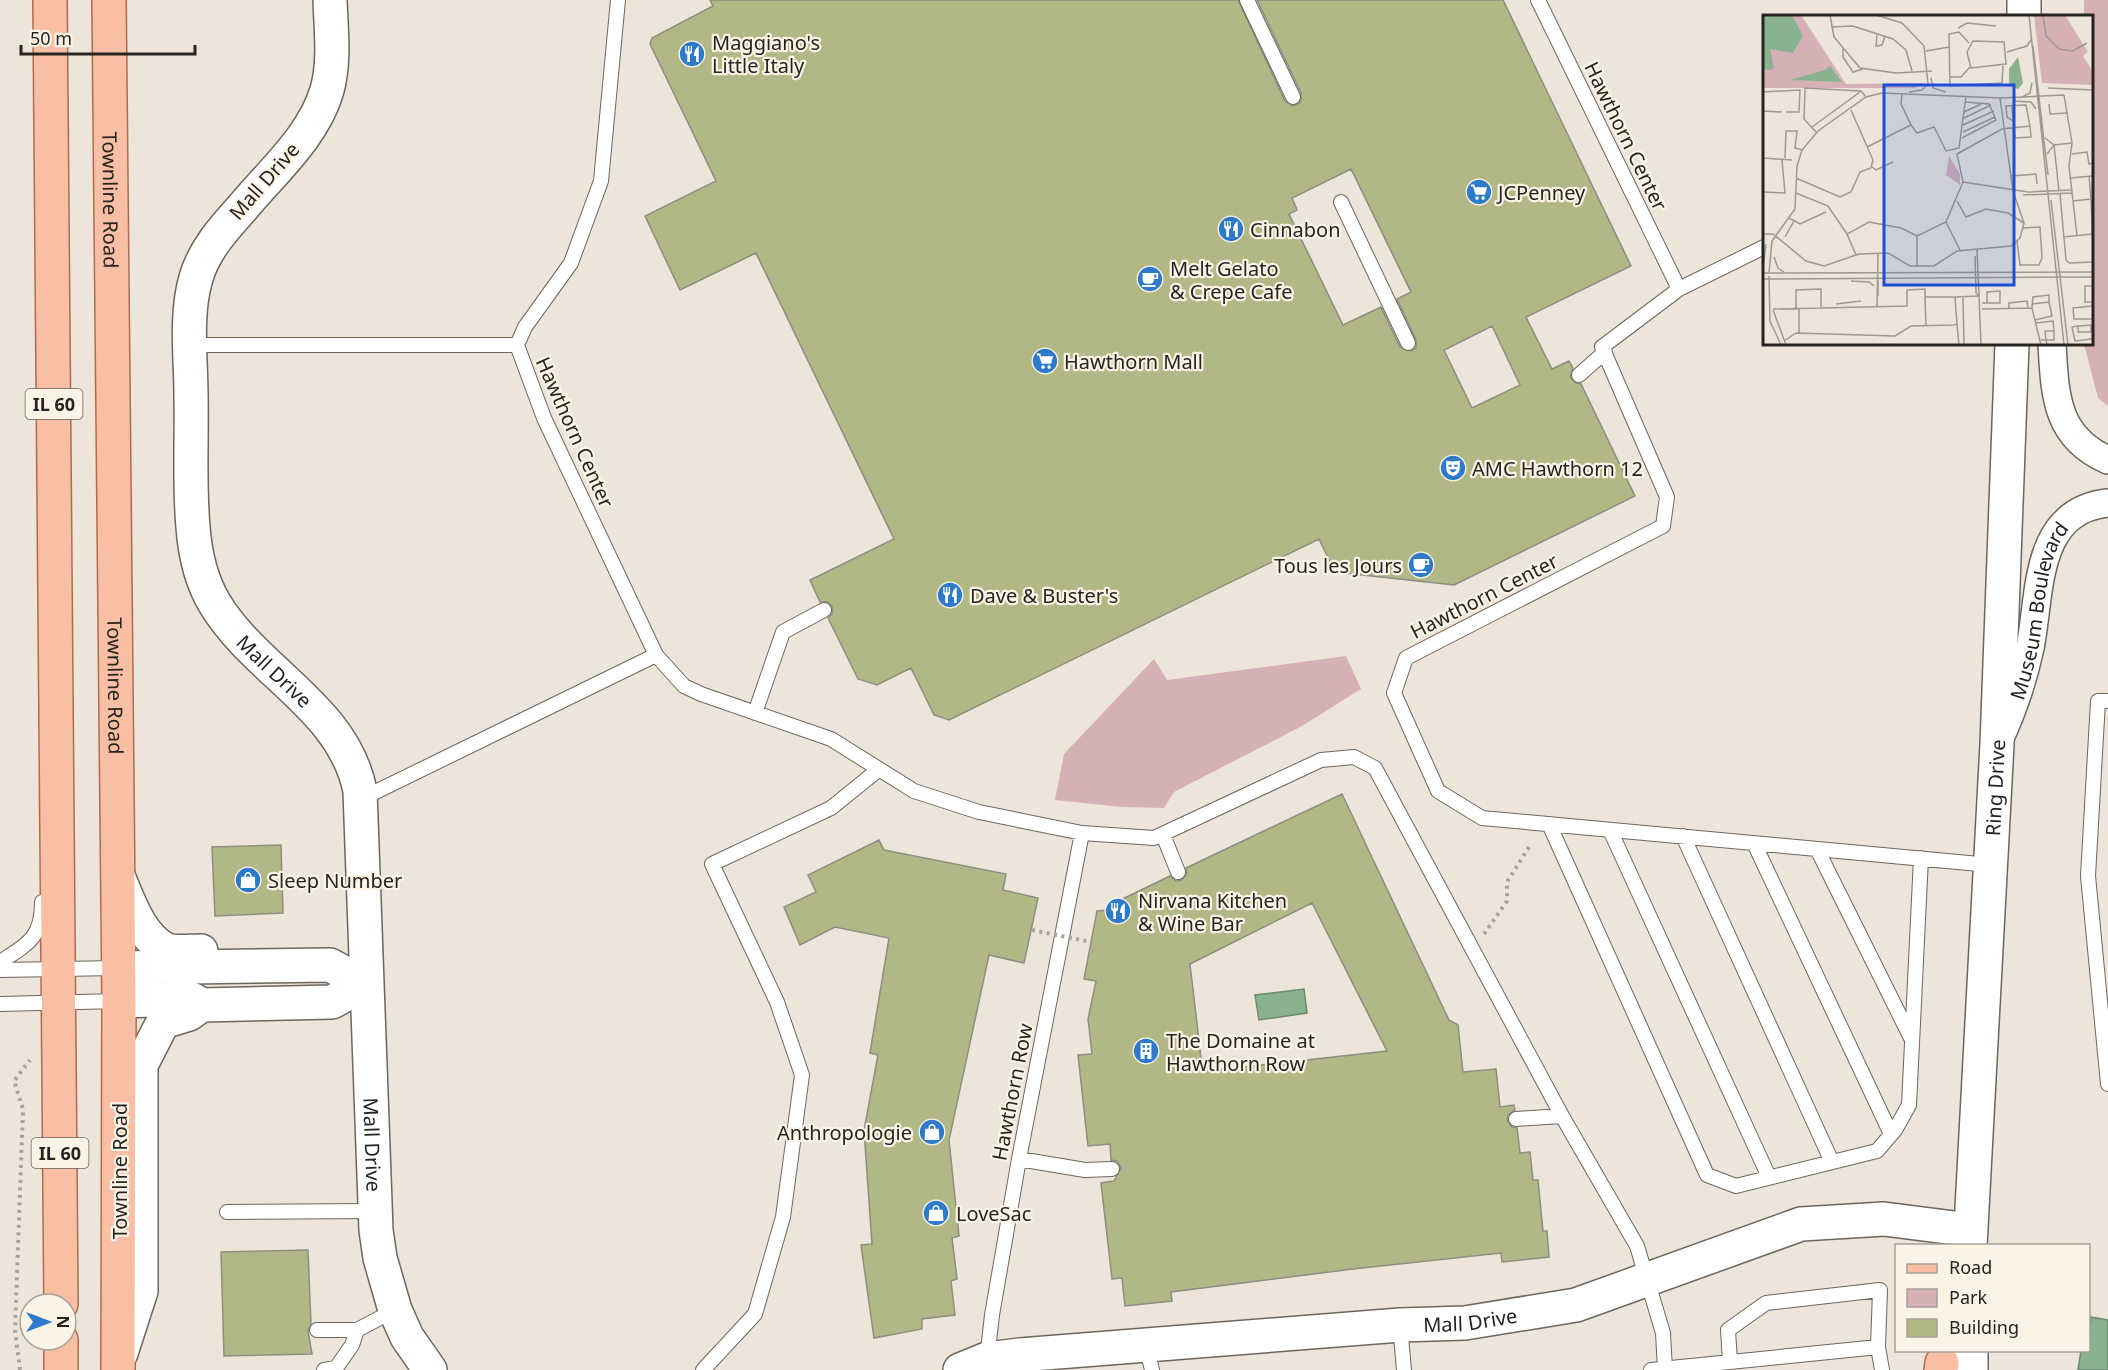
<svg xmlns="http://www.w3.org/2000/svg" width="2108" height="1370" viewBox="0 0 2108 1370" font-family="'Noto Sans',sans-serif">
  <rect width="100%" height="100%" fill="#ede5d9"/>
  <!-- green -->
  <path fill="#d5b1b5" d="M2084,0h24v406l-10,-8 -14,-54h8v-328h-8z
    M1346,656l15,33 -59,37 -128,66 -10,16 -42,-1 -67,-7 9,-46 90,-95 13,21z"/>
  <!-- water -->
  <path fill="#89b28e" stroke="#6c876d" stroke-width="1.5" d="M1304,989l3,24 -48,7 -4,-25z
    M2091,1317l17,3v50h-30l3,-19 7,-1z"/>
  <!-- building -->
  <path fill="#b1b886" stroke="#8c8e81" stroke-width="1.5" fill-rule="evenodd" d="M710,0h528l47,101 8,5 8,-4v-9l-44,-93h246l128,266 -105,51 26,52 17,-8 4,7 -3,9 6,6 5,1 54,112 -181,89 -119,-13 -16,-33 -370,181 -15,-5 -23,-47 -34,17 -19,-6 -30,-61 4,-4v-8l-4,-4h-8l-10,-22 84,-41 -138,-286 -76,37 -35,-74 71,-35 -66,-137 2,-6 61,-32zM1351,169l60,123 -14,7 19,41v8l-5,3 -11,-4 -19,-40 -38,18 -54,-111 8,-4 -5,-12zM1492,326l28,59 -48,23 -28,-58z
    M1342,794l107,226 9,5 5,47 33,-3 4,38 14,-2 1,5 -7,5 -1,5 5,7 5,1 3,25 10,-1 3,28h5l5,51h4l2,26 -47,5 -1,-9 -148,16 -182,23 1,9 -47,5 -3,-28 -10,1 -11,-96 13,-2 7,-13 -4,-7 -6,-1 -1,-16 -22,2 -10,-91 14,-1 -4,-35 8,-38 -12,-2 13,-68 12,-1 1,-5 60,-29 6,5 6,-1 5,-6 -1,-6zM1312,903l75,148 -170,19 -16,-12 -11,-94z
    M879,840l5,10 122,24 -3,16 35,8 -14,65 -35,-8 -40,185 10,96 -7,2 5,41 -6,2 4,34 -33,4v10l-48,9 -13,-93 11,-1 -8,-114 14,-75 -8,-2 19,-115 -54,-11 -35,18 -16,-38 32,-15 -8,-17z
    M281,845l2,68 -68,3 -3,-69z
    M308,1250l3,74 -3,7 4,23 -88,2 -3,-104z"/>
  <g fill="none" stroke-linecap="round" stroke-linejoin="round">
    <!-- service casing -->
    <g stroke="#6d665c" stroke-width="16">
      <path id="service" d="M618,0l-17,181 -30,82 -46,64 -8,18 27,73 112,237 28,31 17,8 130,45 83,52 65,21 103,21 72,5 167,-78 33,-3 21,11 187,348 75,130 26,87 2,37
        M1247,0l46,97
        M1538,0l141,289 85,-42
        M1341,202l67,141
        M1679,289l-77,58 65,150 -4,29 -257,132 -12,35 44,98 44,27 508,47
        M191,345h326
        M1579,375l26,-23
        M2108,701h-10l-10,175 20,208
        M755,713l28,-81 41,-22
        M361,799l295,-144
        M1549,824l158,351 29,11 141,-35 18,-21 14,-25 12,-247
        M1610,830l159,347
        M1163,835l15,37
        M1683,836l149,326
        M1754,843l137,291
        M1817,849l94,189
        M0,962c28,-18 42,-24 42,-60
        M0,970l119,-2
        M0,1004l119,-3
        M1516,1119l46,-3
        M1019,1159l66,11 27,-1
        M227,1212l148,-1
        M1400,1325l4,45
        M317,1330h40
        M1146,1345l6,25
        M987,1359l5,-44 27,-156 63,-326
        M1730,1362l-2,-32 38,-27 114,-13 -2,57 4,23
        M324,1370l12,-2 16,-23 5,-15 38,-20
        M703,1370l52,-56 28,-97 19,-142 -25,-73 -65,-138 119,-56 47,-38
        M1651,1370l227,-23"/>
    </g>
    <!-- minor casing -->
    <g stroke="#6d665c" stroke-width="30">
      <g id="minor">
        <path d="M2052,344c3,50 3,93 56,116"/>
        <path id="s1" d="M1999,740c14,-30 24,-59 31,-92 11,-54 3,-137 78,-145"/>
      </g>
    </g>
    <!-- tertiary casing -->
    <g stroke="#6d665c" stroke-width="36">
      <g id="tertiary">
        <path id="s2" d="M330,0c1,29 5,62 -3,90 -13,46 -55,82 -84,117 -19,21 -39,43 -47,71 -11,37 -5,80 -5,118 1,43 -2,88 2,131 2,27 8,54 22,77 42,69 129,104 145,187l16,439 4,28 15,52 12,27 23,33"/>
        <path d="M2024,16v-16"/>
        <path d="M118,876c10,24 23,63 49,74 9,3 24,1 34,1"/>
        <path d="M119,968l211,-3 35,19"/>
        <path d="M119,1001l73,-2 8,5"/>
        <path id="s3" d="M1970,1246l27,-502 15,-400"/>
        <path d="M1971,1350v20"/>
        <path d="M121,1353l20,-62v-226l22,-43 26,-8 13,-9 130,-3 33,-18"/>
        <path id="s4" d="M960,1370l27,-11 33,-4 380,-30 65,-2 111,-18 225,-81 83,-5 86,11"/>
      </g>
    </g>
    <!-- primary casing -->
    <g stroke="#ac6d4f" stroke-width="36">
      <g id="primary">
        <path d="M50,0l11,1304"/>
        <path id="s5" d="M109,0l10,1001 -1,369"/>
        <path d="M61,1340v30"/>
        <path d="M1941,1370l1,-7"/>
      </g>
    </g>
    <!-- path -->
    <path stroke="#a9a39a" stroke-width="4" stroke-dasharray="3 4.5" stroke-linecap="butt" d="M1484,934l23,-33v-19l24,-38
      M20,1370l-5,-39 8,-222 -9,-28 16,-21"/>
    <!-- service -->
    <use href="#service" stroke="#fff" stroke-width="14"/>
    <!-- minor -->
    <use href="#minor" stroke="#fff" stroke-width="27"/>
    <!-- tertiary -->
    <use href="#tertiary" stroke="#fff" stroke-width="33"/>
    <!-- primary -->
    <use href="#primary" stroke="#f8bfa5" stroke-width="33"/>
    <!-- path-bridge -->
    <path stroke="#a9a39a" stroke-width="4" stroke-dasharray="3 4.5" stroke-linecap="butt" d="M1032,930l59,12"/>
  </g>
  <!-- icons -->
  <defs>
    <g id="restaurant-disc" transform="scale(1.35)"><circle r="9.5" fill="#2d7aca" stroke="#fbf3e6"/><path d="M-5-6h1v4h1v-4h1v4h1v-4h1v5L-1.5 .5V6h-2V.5L-5-1ZM5-6V6H3V1.5H1.5Q1.5-4 5-6Z" fill="#fff"/></g>
    <g id="supermarket-disc" transform="scale(1.35)"><circle r="9.5" fill="#2d7aca" stroke="#fbf3e6"/><path d="M-6-5.5h2.5l.6 2H6L4.5 2H-2.5L-4.4-4H-6ZM-1.5 3.2a1.3 1.3 0 1 0 .1 0ZM3 3.2a1.3 1.3 0 1 0 .1 0Z" fill="#fff"/></g>
    <g id="cafe-disc" transform="scale(1.35)"><circle r="9.5" fill="#2d7aca" stroke="#fbf3e6"/><path d="M-5.5-4.5H6V0H3Q3 3.5 0 3.5H-2.5Q-5.5 3.5-5.5 0ZM3-3.2v2h1.7v-2ZM-6 4.5H4V6H-6Z" fill="#fff"/></g>
    <g id="theatre-disc" transform="scale(1.35)"><circle r="9.5" fill="#2d7aca" stroke="#fbf3e6"/><path d="M-5-5.5Q0-4 5-5.5V0Q5 5 0 6Q-5 5-5 0ZM-3.3-2.5H-1v1.5H-3.3ZM1-2.5H3.3v1.5H1ZM-2.8 1Q0 5.5 2.8 1Z" fill="#fff"/></g>
    <g id="shop-disc" transform="scale(1.35)"><circle r="9.5" fill="#2d7aca" stroke="#fbf3e6"/><path d="M-5-2.5h2.3a2.7 3.5 0 0 1 5.4 0H5L5.5 6h-11ZM-1.5-2.5h3a1.5 2.3 0 0 0-3 0Z" fill="#fff"/></g>
    <g id="building-disc" transform="scale(1.35)"><circle r="9.5" fill="#2d7aca" stroke="#fbf3e6"/><path d="M-4-6H4V6H1V3H-1V6H-4ZM-2.5-4.3h1.7v1.8h-1.7ZM.8-4.3h1.7v1.8H.8ZM-2.5-1h1.7V.8h-1.7ZM.8-1h1.7V.8H.8Z" fill="#fff"/></g>
  </defs>
  <g fill-rule="evenodd">
    <use href="#restaurant-disc" x="692" y="54"/>
    <use href="#supermarket-disc" x="1479" y="192"/>
    <use href="#restaurant-disc" x="1231" y="229"/>
    <use href="#cafe-disc" x="1150" y="279"/>
    <use href="#supermarket-disc" x="1045" y="361"/>
    <use href="#theatre-disc" x="1453" y="468"/>
    <use href="#cafe-disc" x="1421" y="565"/>
    <use href="#restaurant-disc" x="950" y="595"/>
    <use href="#shop-disc" x="248" y="880"/>
    <use href="#restaurant-disc" x="1118" y="911"/>
    <use href="#building-disc" x="1146" y="1051"/>
    <use href="#shop-disc" x="932" y="1132"/>
    <use href="#shop-disc" x="936" y="1213"/>
  </g>
  <g text-anchor="middle" dominant-baseline="central" stroke-width="4.5" stroke-linejoin="round" paint-order="stroke">
    <!-- shield labels -->
    <g fill="#fbf3e6" stroke="#67625b" stroke-width="1.5">
      <rect x="25.5" y="389" width="57" height="30" rx="4.5"/>
      <rect x="31.5" y="1138" width="57" height="30" rx="4.5"/>
    </g>
    <g font-size="18" font-weight="bold" fill="#272420">
      <text x="54" y="404">IL 60</text>
      <text x="60" y="1153">IL 60</text>
    </g>
    <!-- poi labels -->
    <g font-size="20" fill="#272420" stroke="#fbf3e6" text-anchor="start">
      <text x="712" y="42">Maggiano's<tspan x="712" dy="23">Little Italy</tspan></text>
      <text x="1498" y="192">JCPenney</text>
      <text x="1250" y="229">Cinnabon</text>
      <text x="1170" y="268">Melt Gelato<tspan x="1170" dy="23">&amp; Crepe Cafe</tspan></text>
      <text x="1064" y="361">Hawthorn Mall</text>
      <text x="1472" y="468">AMC Hawthorn 12</text>
      <text x="1402" y="565" text-anchor="end">Tous les Jours</text>
      <text x="970" y="595">Dave &amp; Buster's</text>
      <text x="268" y="880">Sleep Number</text>
      <text x="1138" y="900">Nirvana Kitchen<tspan x="1138" dy="23">&amp; Wine Bar</tspan></text>
      <text x="1166" y="1040">The Domaine at<tspan x="1166" dy="23">Hawthorn Row</tspan></text>
      <text x="912" y="1132" text-anchor="end">Anthropologie</text>
      <text x="956" y="1213">LoveSac</text>
    </g>
    <!-- street labels -->
    <g font-size="20" fill="#272420" stroke="#fbf3e6">
      <text transform="translate(1626 136) rotate(64)">Hawthorn Center</text>
      <text transform="translate(264 181) rotate(-49)">Mall Drive</text>
      <text stroke="none"><textPath href="#s5" startOffset="200">Townline Road</textPath></text>
      <text transform="translate(575 432) rotate(66)">Hawthorn Center</text>
      <text transform="translate(1484 596) rotate(-27)">Hawthorn Center</text>
      <text stroke="none"><textPath href="#s1" startOffset="136">Museum Boulevard</textPath></text>
      <text stroke="none"><textPath href="#s2" startOffset="742">Mall Drive</textPath></text>
      <text stroke="none"><textPath href="#s5" startOffset="686">Townline Road</textPath></text>
      <text stroke="none"><textPath href="#s3" startOffset="459">Ring Drive</textPath></text>
      <text transform="translate(1012 1092) rotate(-79)">Hawthorn Row</text>
      <text stroke="none"><textPath href="#s2" startOffset="1246">Mall Drive</textPath></text>
      <text transform="translate(119 1171) rotate(-90)">Townline Road</text>
      <text stroke="none"><textPath href="#s4" startOffset="514">Mall Drive</textPath></text>
    </g>
  </g>
  <!-- overview -->
  <g transform="translate(1763 15)">
    <rect width="330" height="330" fill="#ede5d9"/>
    <path d="M0,0h38l45,69 78,-1 -9,5h-152zM271,0h31l23,37 -5,4 10,16v13l-51,-2zM186,141l11,18v11l-14,-10z" fill="#d5b1b5"/>
    <path d="M0,0h29l11,21 -10,17 -23,-4 4,19 -4,2 -7,-1zM255,42l5,26 -5,6 -9,-3v-17zM67,51l12,16 -52,-2 35,-10z" fill="#89b28e"/>
    <path fill="none" stroke="#9e988f" stroke-width="1.5" d="M67,0l4,22 26,31 36,5 36,-2M113,0l26,8 22,23 4,38 -6,6 -13,2M266,0l35,330M280,0l3,21 13,13 14,2 14,-8M68,12l22,-1 40,13 13,11 6,21M195,13l9,-5 29,3M114,19l-1,12 6,-1 3,-9M210,26l31,1 2,22 -35,4 -4,-16zM206,28l-10,-11 -10,2 1,52 52,-3 1,-17M270,31l15,129M80,34v8l10,15 10,-3M163,36l23,-4M244,37l20,-6 5,-8M187,62h11l9,-10M168,63l2,10 13,4M285,73l45,2M0,77l37,-2 -1,22h-13M301,80l8,48 -3,23 8,70M257,83l10,-5 2,-10M250,86l18,1 5,7M286,89l1,10 18,-1M249,92l3,31 16,-1 -1,-11M0,96l19,1M201,97l17,-8M201,103l27,-13M148,110l6,8 17,-6 12,24 13,-3 7,-52M200,110l31,-14M49,112l48,-35M53,117l-12,-13 1,-31 56,3 5,6M200,117l32,-15M199,123l34,-18 -7,-16 -24,-2M282,123l9,7 -7,9M104,132l44,-22 -10,-21 1,-11M309,139l15,-2 2,12 4,-1M0,143l29,2M22,143l1,-27h11l-2,17 7,2M109,152l4,3 17,-8M248,161l25,-2 1,10M33,163l44,19 11,-5 9,-20 11,-4 2,-8 -22,-50M307,163l23,-2M200,167l65,10 43,-2M296,176l-5,-46 18,-2M0,177l22,1 -3,-33M33,178l32,13 19,28M297,179l6,66 3,3 24,-1M260,180l49,-2M328,184l2,49M288,185l17,145M194,186l9,16 20,-8 22,4 16,10M310,186l18,-2 -2,-23M26,203l11,6 26,-12M183,207l14,28M0,219h10l33,27 18,5 35,-12 29,-1 22,13h24l23,-15 54,-5 9,-8 4,-15 -11,-32 -13,-93M154,221v31M22,222l9,-16M300,222l30,-3M254,226l3,24h19l3,-7 -2,-31 -17,1M93,240l-9,-21 22,-12 32,6 16,8 29,-14 17,-40 -6,-28 45,-25 28,-3 -4,-21 -20,1 1,11 6,4M212,241l1,37 3,3 -2,-46M11,242l4,11 6,4M0,252l3,-23M0,258l330,-1M6,258l3,-32 23,-32 2,-43 5,-16 16,-19 48,-34 16,-4 118,5 64,-3M6,261l1,45 11,24M0,264l330,-2M88,266l18,1 5,4M330,271h-8v16h8M115,281v-19M162,282l1,29M200,282l1,48M219,288h18v-12l-13,1v11M73,289l25,-3M330,291l-20,2 1,11h19M114,292l1,-53M246,293v-5l18,-2 1,7M269,293l1,-11 16,-2v7l-17,2M10,294l134,-3v-16l18,-1v8h30M33,294v-19l25,-1v19M36,294v25M219,294l50,-1 9,37M10,295l13,35M272,305l17,-4 -3,-14M273,308l17,-2 1,10M194,309l2,21M328,310v7h-13v-6l15,-1M315,311l-6,1 3,14 17,-2M278,325h13v-9h-9l1,9 1,5M21,326l12,-8 99,3 16,-10 43,-1 3,-1 -2,-27 24,-1 2,49"/>
    <path fill="#1d4ed8" fill-opacity="0.15" stroke="#1d4ed8" stroke-width="3" d="M121,70h130v200h-130z"/>
    <rect width="330" height="330" fill="none" stroke="#272420" stroke-width="3"/>
  </g>
  <!-- legend -->
  <rect x="1895" y="1244" width="195" height="108" fill="#fbf3e6" stroke="#a6a097" stroke-width="1.5"/>
  <rect x="1907" y="1264" width="30" height="9" fill="#f8bfa5" stroke="#a6a097" stroke-width="1.5"/>
  <text x="1949" y="1274" font-size="18" fill="#272420">Road</text>
  <rect x="1907" y="1289" width="30" height="18" fill="#d5b1b5" stroke="#a6a097" stroke-width="1.5"/>
  <text x="1949" y="1304" font-size="18" fill="#272420">Park</text>
  <rect x="1907" y="1319" width="30" height="18" fill="#b1b886" stroke="#a6a097" stroke-width="1.5"/>
  <text x="1949" y="1334" font-size="18" fill="#272420">Building</text>
  <!-- north arrow -->
  <g transform="translate(48 1322) rotate(90)"><circle r="28" fill="#fbf3e6" stroke="#a6a097" stroke-width="1.5"/>
  <path d="M0-4.5L10 22L0 15L-10 22Z" fill="#2d7aca"/>
  <text y="-9" font-size="16" font-weight="bold" text-anchor="middle" fill="#272420">N</text>
  </g>
  <!-- scale -->
  <path d="M21 45v9h174v-9" fill="none" stroke="#272420" stroke-width="3"/>
  <text x="30" y="45" font-size="18" fill="#272420" stroke="#fbf3e6" stroke-width="4.5" paint-order="stroke">50 m</text>
</svg>
